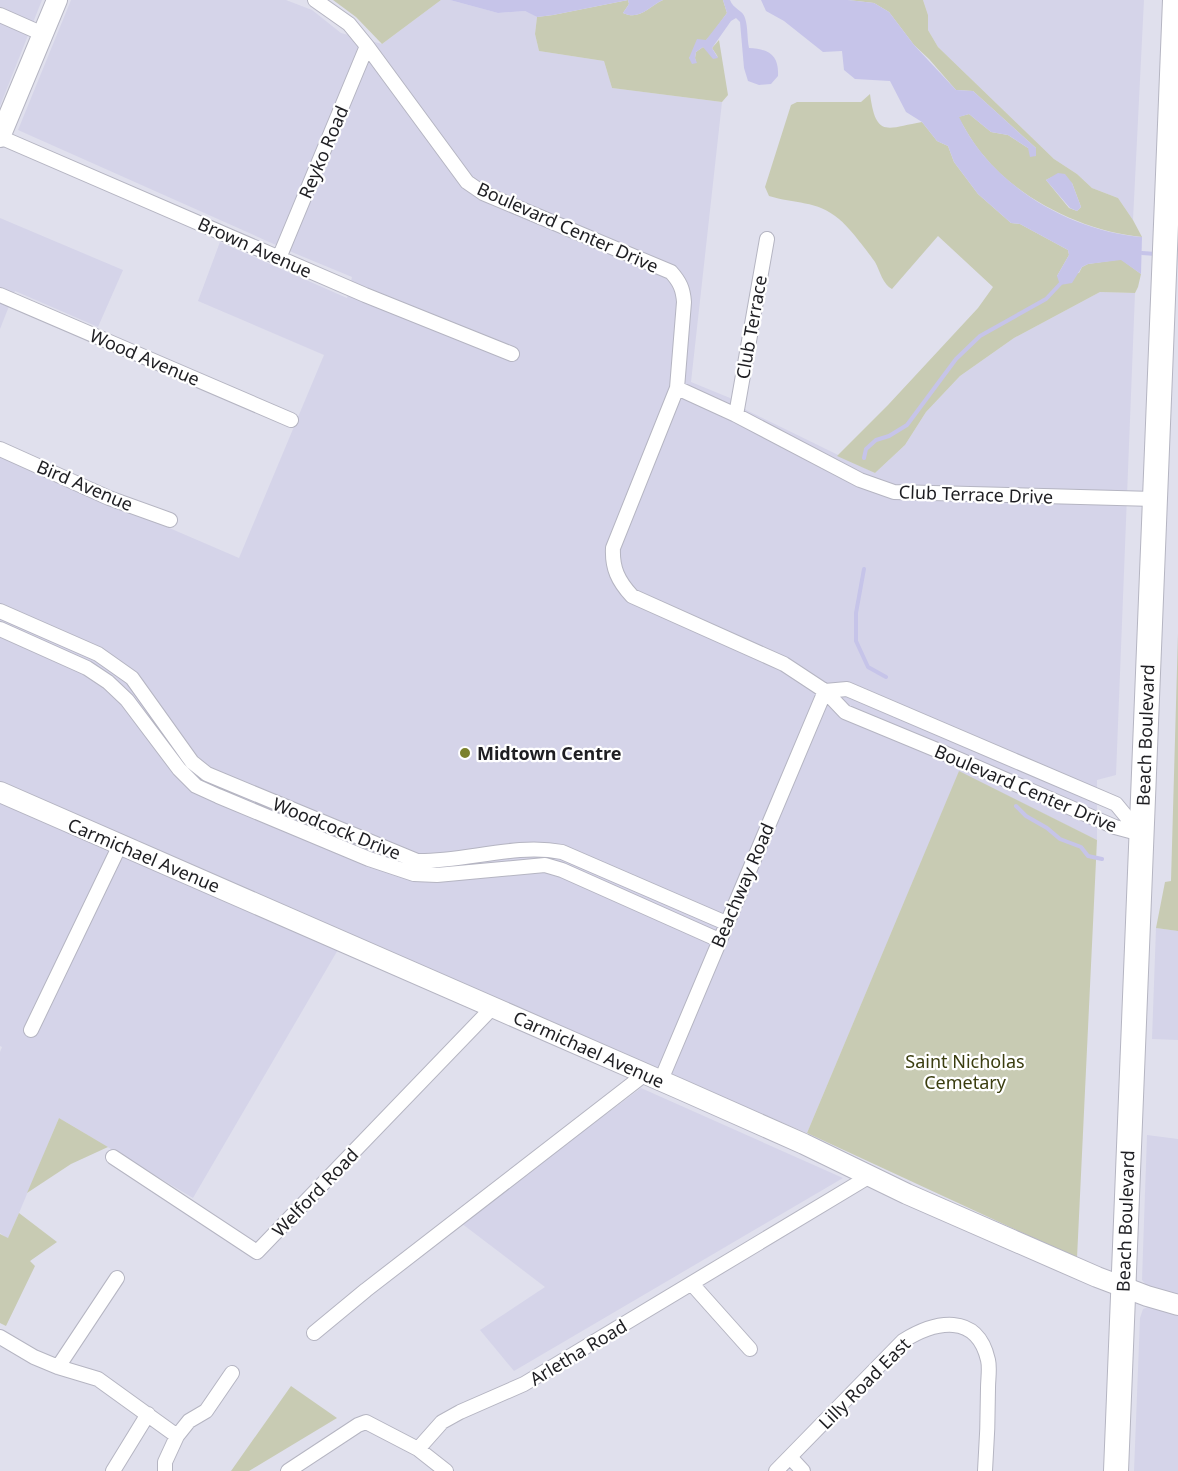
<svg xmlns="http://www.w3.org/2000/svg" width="1178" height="1471" viewBox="0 0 1178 1471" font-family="'Noto Sans',sans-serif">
  <rect width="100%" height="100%" fill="#e0e0ed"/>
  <!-- built -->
  <path fill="#d5d4e9" d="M0,0h42l-42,106z
    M71,0h215l26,10 29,23 41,11 59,-44h9l48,13 27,-2 12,6 -2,17 4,17 65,10 8,27 110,14 -31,280 39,16 18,13 127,62 30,-28 21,-33 34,-36 54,-38 86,-46 35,1 -19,482 -19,5v60l-138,-68 -152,361 -461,-197 -153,262 -134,-80 -51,121 -8,-6v-181l2,-5 -2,-1v-591l239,103 85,-203 -126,-54 22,-59 127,56 5,-21 -58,-24 -276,-123z
    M923,0h221l-11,220 -15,-22 -26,-10 -15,-14 -23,-15 -116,-112 -10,-17v-15z
    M0,218l123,52 -25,57 -83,-36 -15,38z
    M1156,928l22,3v109l-26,-1z
    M641,1088l202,90 -329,193 -34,-41 65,-43 -84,-64z
    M1147,1135l31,4v157l-29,-8 -7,-8z
    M1150,1306l28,8v157h-44l6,-153 3,-9z"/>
  <!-- green -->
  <path fill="#c8cbb3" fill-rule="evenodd" d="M333,0h108l-59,44 -26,-27z
    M628,0l1,4 -6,9c17,8 26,-7 40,-13h60l4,13 -16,22 -22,23 7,4 -1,-4 1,-6 7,-5 15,10 -6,-9 7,-8 9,55 -6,7 -110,-14 -8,-27 -65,-10 -4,-17 2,-17 16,-2z
    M848,0h75l5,15v15l10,17 116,112 23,15 15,14 26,10 15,22 9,17c-56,-5 -123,-37 -158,-81 -10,-11 -18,-26 -26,-39l11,-3 22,18 17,3 20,13h8l-63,-57 -17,-1 -27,-31 -15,-14 -25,-33 -15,-9zM1052,177l20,6 9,24 -4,4 -8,-3 -23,-28z
    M870,94c6,45 17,34 52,28l15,19 11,5 6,16 24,32 33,29 9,1 48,26 1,5 -12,21 22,-3 3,-6 6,-3 28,-4h6l19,14 -3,13 -3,6 -35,-1 -86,46 -54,38 -34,36 -21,33 -30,28 -38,-17 51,-51 90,-97 15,-21 -55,-51 -46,53c-9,-4 -12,-18 -17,-27 -7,-10 -26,-35 -36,-43 -22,-19 -45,-15 -70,-23l-4,-9 26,-82 6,-3h64z
    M1178,633v298l-22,-3 9,-46 6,-1z
    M959,771l138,69 -20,418 -270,-125z
    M59,1118l49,29 -37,17 -44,29z
    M19,1213l38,29 -27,19 5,5 -29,60 -6,-3v-89l8,4z
    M291,1386l46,32 -88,53h-18z"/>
  <!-- water -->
  <path fill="#c6c4e9" d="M450,0h213c-14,6 -23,21 -40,13l6,-9 -1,-4 -75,15 -16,2 -12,-6 -27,2z
    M723,0h7c3,9 13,10 15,18 3,9 2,20 4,30 21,1 30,8 29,28l-7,8 -12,1 -11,-4 -4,-13 -4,-46 -4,-4 -5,3 -19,27 6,10 -5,1 -10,-12 -7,5 -1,6 2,5 -5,1 -3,-6 8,-19 9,1 21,-27z
    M761,0h87l26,3 15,9 25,33 42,45 17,1 63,57v8l-6,1 -2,-9 -20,-13 -17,-3 -22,-18 -10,3c31,67 110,114 183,120l-1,37 -20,-14 -33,4 -6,3 -10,16 -12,2 -3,-9 12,-21 -1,-5 -48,-26 -9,-1 -33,-29 -24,-32 -6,-16 -11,-5 -15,-19 -16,-10 -16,-31 -35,-2 -11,-9 -2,-19 -19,1 -39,-31 -18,-10z
    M1058,173l7,1 7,9 9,24 -4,4 -7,-3 -24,-28z"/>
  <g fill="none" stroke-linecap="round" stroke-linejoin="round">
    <!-- stream -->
    <path stroke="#c6c4e9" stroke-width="4" d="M1142,253l14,1
      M864,458l2,-9 10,-9 13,-4 18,-11 49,-66 24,-23 66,-37 16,-17
      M864,569l-8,44v28l12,26 18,10
      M1016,806l10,10 21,12 13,11 21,8 7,9 14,3"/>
    <!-- street casing -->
    <g stroke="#b5b5c2" stroke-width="16">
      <path id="street" d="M315,0l34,24 18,22 100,136 16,11 188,79c9,10 12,17 13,30l-7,86 -64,160c-1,20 5,33 19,48l152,68 41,27 20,21 99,41 171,74 26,7
        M0,15l43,19
        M0,137l365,158 147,59
        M279,258l88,-212
        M0,295l291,125
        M677,388l59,27 124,65 34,12 260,7
        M736,415l31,-176
        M0,449l109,49 61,22
        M0,611l98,43 34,24 60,84 15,12 210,87c48,1 97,-18 145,-9l164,71
        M0,629l87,39 21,14 19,18 52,69 17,17 22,10 151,63 45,15 23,1 108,-10 17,5 157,70
        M825,691l22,-2 269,115 24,29
        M31,1030l89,-185
        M661,1080l164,-389
        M113,1157l144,95 236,-245
        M692,1284l58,65
        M314,1333l52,-43 279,-216
        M0,1337l34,20 24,10 40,12 79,57
        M58,1367l59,-89
        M418,1449l28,22
        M790,1457l13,14
        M113,1471l35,-57
        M165,1471v-9l12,-26 12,-15 17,-10 26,-38
        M288,1471l70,-46 8,-3 52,27 24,-27 18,-10 64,-28 346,-208
        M776,1471l127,-130c32,-20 74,-29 85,19 2,8 0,19 0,28 0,28 -1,55 -3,83"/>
    </g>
    <!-- secondary casing -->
    <g stroke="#b5b5c2" stroke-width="22">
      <path id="secondary" d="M0,137l57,-137
        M0,792l680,297 124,55 103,50 190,83 50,19 31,9"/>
    </g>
    <!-- highway casing -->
    <g stroke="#b5b5c2" stroke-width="26">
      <path id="highway" d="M1116,1471l59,-1471"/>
    </g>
    <!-- street -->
    <use href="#street" stroke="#fff" stroke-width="14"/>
    <!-- secondary -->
    <use href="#secondary" stroke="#fff" stroke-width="20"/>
    <!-- highway -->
    <use href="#highway" stroke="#fff" stroke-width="24"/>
  </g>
  <!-- markers -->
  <circle fill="#7b812b" stroke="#fff" stroke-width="2" cx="465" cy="753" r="6"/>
  <g text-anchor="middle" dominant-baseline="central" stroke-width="4.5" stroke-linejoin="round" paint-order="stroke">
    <!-- street labels -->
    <g font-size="18" fill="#1e1e22" stroke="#fff">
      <text transform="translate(323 152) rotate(-67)">Reyko Road</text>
      <text transform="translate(568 227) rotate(24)">Boulevard Center Drive</text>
      <text transform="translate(255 247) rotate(24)">Brown Avenue</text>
      <text transform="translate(751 327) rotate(-80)">Club Terrace</text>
      <text transform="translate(145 357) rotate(23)">Wood Avenue</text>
      <text transform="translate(85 485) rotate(23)">Bird Avenue</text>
      <text transform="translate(976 494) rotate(2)">Club Terrace Drive</text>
      <text transform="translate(1145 735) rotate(-88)">Beach Boulevard</text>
      <text transform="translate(1026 788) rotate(23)">Boulevard Center Drive</text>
      <text transform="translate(337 828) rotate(22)">Woodcock Drive</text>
      <text transform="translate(144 855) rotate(23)">Carmichael Avenue</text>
      <text transform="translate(742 885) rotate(-67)">Beachway Road</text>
      <text transform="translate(589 1049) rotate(24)">Carmichael Avenue</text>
      <text transform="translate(315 1192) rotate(-46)">Welford Road</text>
      <text transform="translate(1125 1221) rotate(-88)">Beach Boulevard</text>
      <text transform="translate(578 1352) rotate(-31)">Arletha Road</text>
      <text transform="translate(864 1383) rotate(-45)">Lilly Road East</text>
    </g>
    <!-- poi labels -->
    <g font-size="18" font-weight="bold" fill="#1e1e22" stroke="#fff" text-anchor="start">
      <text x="477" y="753">Midtown Centre</text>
    </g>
    <!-- park labels -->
    <g font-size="18" fill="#3a3d0f" stroke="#fff">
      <text x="965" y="1061">Saint Nicholas<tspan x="965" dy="21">Cemetary</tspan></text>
    </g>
  </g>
</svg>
